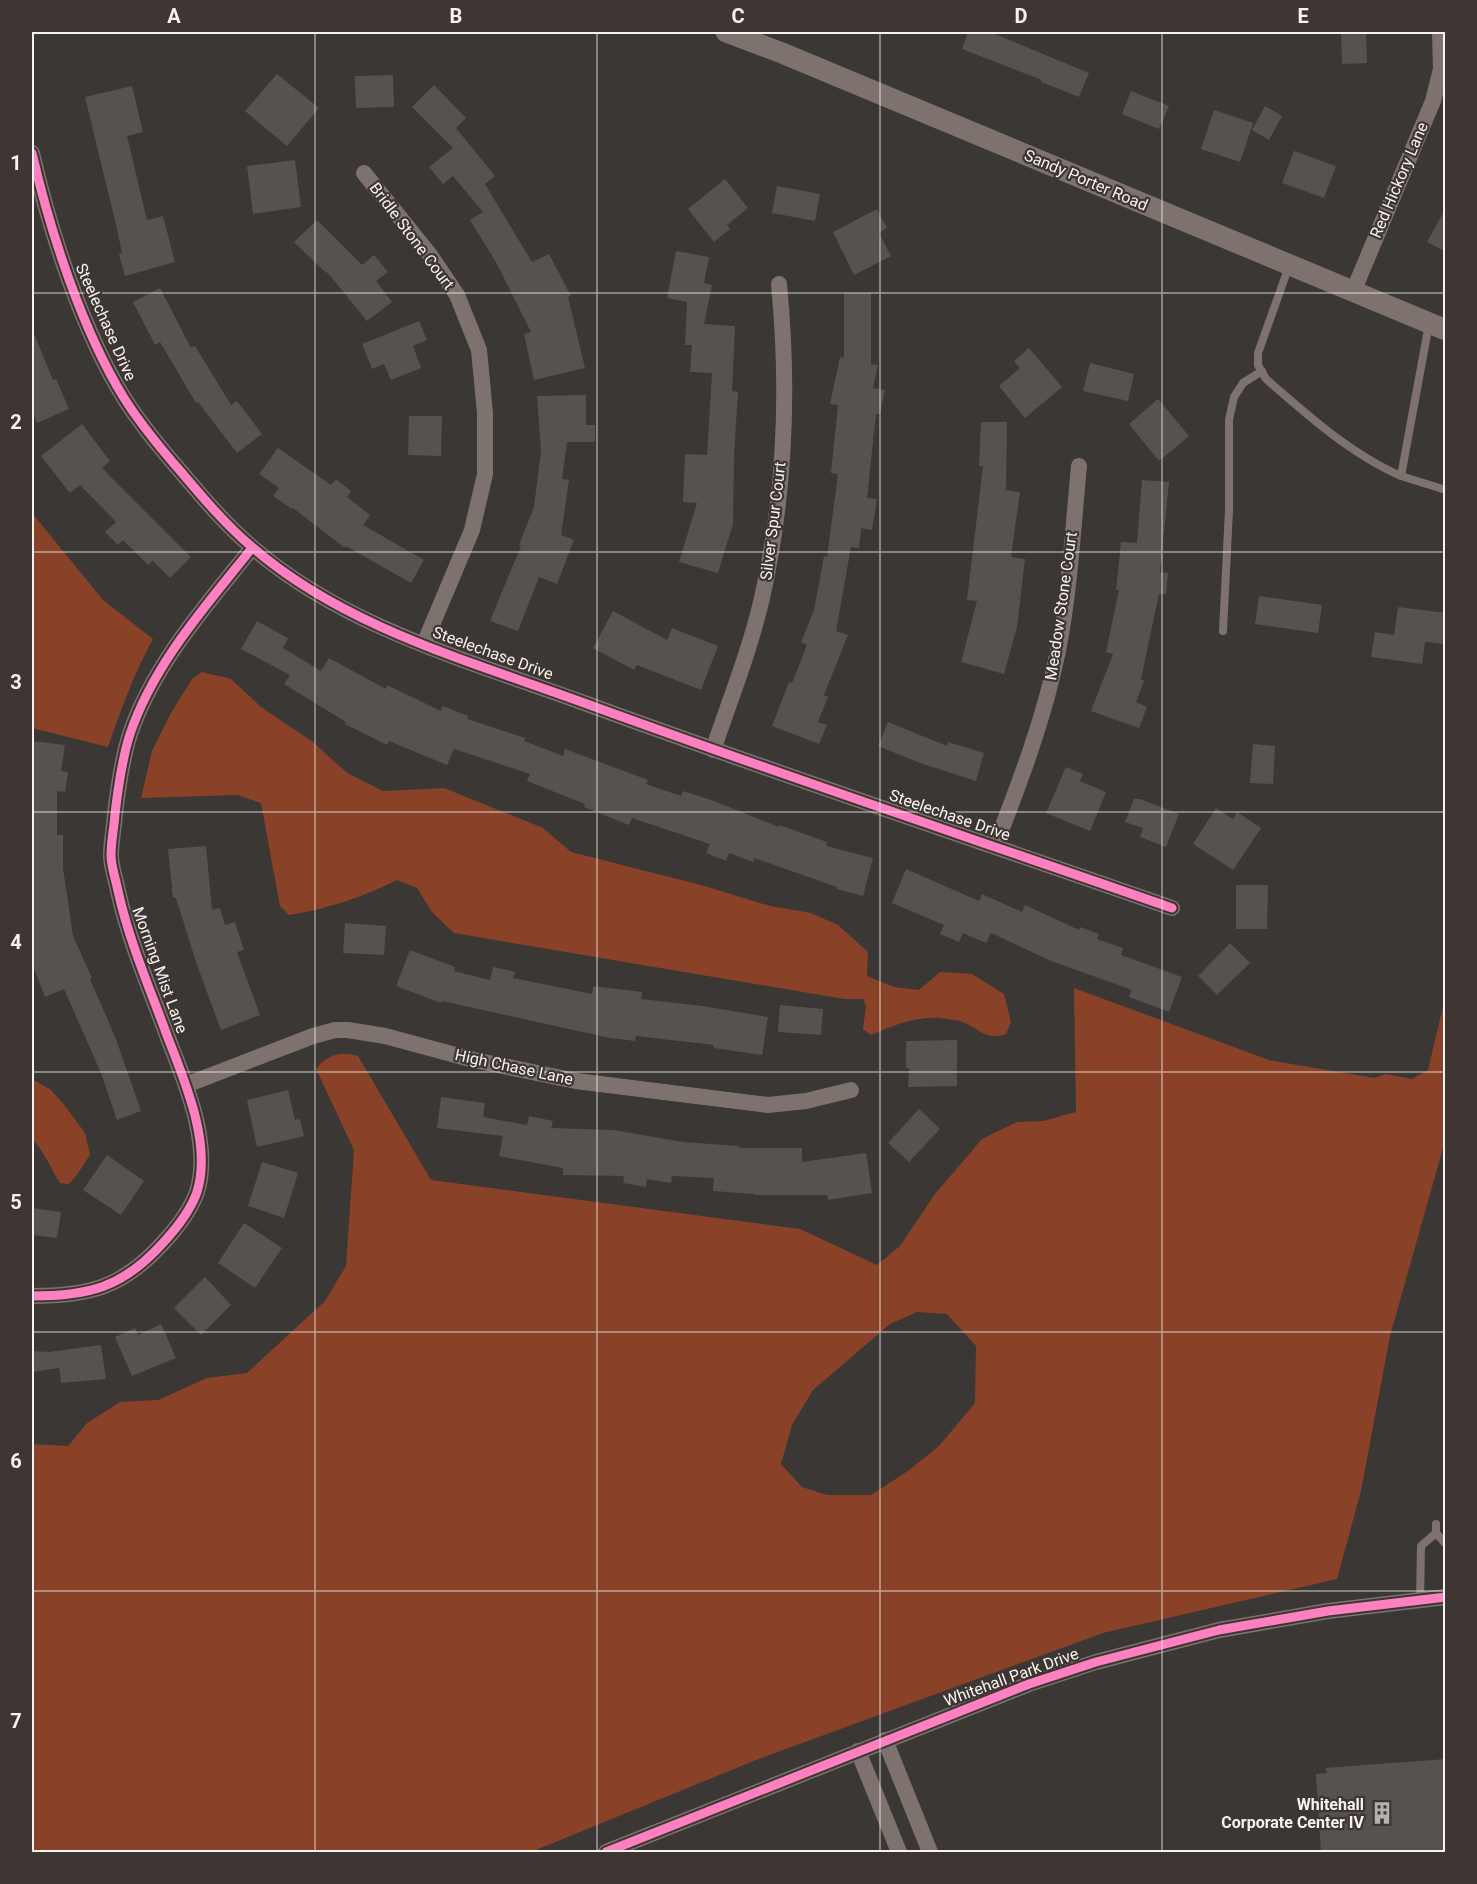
<svg xmlns="http://www.w3.org/2000/svg" width="1477" height="1884" viewBox="0 0 1477 1884" font-family="Roboto,sans-serif">
  <rect width="100%" height="100%" fill="#3b3735"/>
  <!-- forest -->
  <path fill="#894227" fill-rule="evenodd" d="M32,513l71,87 50,39c-19,34 -32,71 -45,108l-76,-19z
    M202,672l29,7 30,28 52,35 34,31 36,18 61,-3 99,40 28,24 130,33 69,21 41,7 27,12 30,27 -1,24 27,11 25,3 21,-18 32,2 32,20 7,28 -5,12c-19,6 -23,-2 -39,-10 -7,-4 -19,-5 -27,-6 -24,-2 -48,8 -69,17l-8,-6 3,-23 -3,-7h-19l-390,-66 -22,-21 -15,-24 -20,-8c-34,17 -70,29 -108,35l-9,-9 -19,-103 -24,-8 -96,3 11,-47 19,-38 21,-34z
    M1074,988l195,72 105,18 12,-4 26,5 16,-9 17,-72v143l-55,195 -29,155 -24,88 -234,54 -347,127 -225,92h-499v-408l36,2 19,-23 33,-21 38,-2 49,-22 40,-5 78,-72 21,-35 8,-116 -38,-81c12,-15 24,-18 42,-13l73,124 369,49 77,36 23,-19 35,-52 47,-55 35,-17 26,-1 33,-9zM917,1312l30,2 29,32 -1,57 -36,43 -31,25 -37,24h-44l-25,-8 -21,-23 11,-39 21,-35 77,-66z
    M32,1080h2l17,10 15,17 19,26 5,22 -13,20 -8,9 -9,-1c-9,-14 -17,-34 -28,-44z"/>
  <!-- building -->
  <path fill="#565250" d="M968,32h22l99,41 -10,24 -38,-15 1,-2 -80,-31z
    M1341,32h25l1,31 -25,1z
    M277,74l42,34 -32,38 -42,-35z
    M393,75l1,32 -38,1 -1,-32z
    M434,85l32,33 -10,10 39,48 -10,8 47,78 17,-8 22,42 -3,1 17,71 -51,12 -10,-46 7,-2 -34,-68 -27,-44 13,-8 -30,-36 -10,8 -14,-17 24,-19 -41,-41z
    M132,86l11,46 -16,4 20,84 16,-4 12,46 -50,14 -6,-22 3,-1 -5,-24 -32,-132z
    M1131,91l38,15 -10,23 -37,-15z
    M1265,106l17,10 -13,24 -17,-10z
    M1214,110l39,13 -13,39 -39,-13z
    M1294,151l42,15 -12,32 -42,-15z
    M295,160l6,47 -48,7 -6,-48z
    M725,179l23,29 -21,17 3,4 -16,13 -26,-33z
    M777,186l43,8 -5,27 -43,-8z
    M1446,208v44l-19,-10z
    M877,209l10,19 -8,5 12,23 -37,19 -21,-43z
    M317,220l45,45 12,-10 14,17 -12,9 16,21 -25,19 -40,-49 -1,1 -32,-31z
    M676,251l33,6 -5,26 8,2 -8,39 31,2 -3,65 6,1 -4,64 -1,68 -15,49 -39,-11 18,-59 -14,-1 2,-48 22,1 5,-82 -22,-1 2,-27h-7l2,-43 -20,-4z
    M160,288l31,60 4,-2 36,59 6,-4 25,33 -25,19 -39,-51 -2,1 -36,-61 -5,3 -22,-43z
    M844,293h27v71l7,1 -5,23 12,2 -5,24h-4l-9,84 10,1 -5,31 -11,-2 -2,20 -8,-1 -15,84 12,4 -24,60 4,2 -10,25 9,3 -8,19 -47,-18 17,-44 3,1 15,-38 -6,-3 13,-32 10,-54 3,1 11,-83 -7,-1 7,-68 -8,-1 10,-47 4,1z
    M419,321l8,19 -14,6 8,22 -30,12 -7,-16 -12,5 -10,-25z
    M32,329l21,51 3,-1 13,30 -32,14 -5,-13z
    M1029,348l33,39 -37,31 -26,-32 21,-18 -6,-7z
    M1090,363l44,11 -6,27 -45,-10z
    M586,395v30h9v17h-28l-5,37 7,1 -8,55 13,5 -17,44 -18,-7 -21,54 -28,-10 31,-75 -2,-1 15,-38 7,-56 -4,-55z
    M1158,399l31,37 -30,25 -30,-37z
    M409,416h33l-1,40 -33,-1z
    M981,422h26l-1,68 14,2 -9,65 14,2 -8,68 -13,47 -43,-12 16,-61 -10,-1 16,-134h-4z
    M82,424l28,37 -8,7 89,89 -21,21 -17,-17 -5,4 -25,-25 -5,5 -13,-13 11,-10 -36,-37 -10,8 -29,-37z
    M278,448l53,37 5,-6 15,12 -4,6 23,18 -7,10 61,35 -13,23 -65,-37 -1,2 -52,-40 -1,1 -19,-13 6,-8 -20,-14z
    M1142,480l27,2 -9,90 8,1 -2,21h-7l-18,85 3,2 -8,21 11,5 -8,21 -48,-17 22,-57 -7,-2 13,-62h-3l5,-48 16,1z
    M1259,596l63,9 -4,28 -63,-9z
    M1398,607l48,6v31l-21,-2 -3,22 -51,-7 4,-25 19,3z
    M613,611l54,29 5,-12 46,18 -17,44 -64,-25 -3,5 -41,-22z
    M257,621l31,17 -5,10 38,23 8,-13 57,31 1,-4 54,26 2,-5 25,10 -1,3 58,19 -1,3 39,15 2,-7 83,31 -2,4 35,12 2,-5 31,10 65,26v-2l48,17 -1,4 47,12 -10,38 -26,-7v-2l-83,-29 -1,4 -24,-9 -3,8 -20,-8 4,-9 -78,-26 -3,7 -45,-18 1,-3 -58,-23 3,-7 -76,-25 -7,16 -58,-24 -2,4 -42,-21 1,-2 -62,-38 6,-9 -49,-26z
    M888,722l59,24 1,-4 36,11 -8,28 -56,-18 -42,-17z
    M32,741l33,4 -4,26 7,1 -3,20 -8,-1v44h6v33l10,68 19,42 -2,1 26,60 25,72 -24,9 -16,-47 -37,-84 -19,8 -13,-34z
    M1253,744l22,2 -2,38 -23,-1z
    M1066,767l17,7 -3,7 26,11 -16,39 -44,-18z
    M1134,799h6l39,15 -13,33 -26,-10 3,-9 -18,-6z
    M1216,808l17,11 4,-7 24,16 -28,42 -40,-26z
    M206,846l6,64 8,-2 5,17 10,-3 9,28 -7,2 23,63 -39,15 -24,-65 -21,-67h-3l-5,-49z
    M906,869l73,32 3,-7 40,18 3,-7 54,25 1,-3 19,7 -2,5 26,9 -2,7 61,22 -13,35 -40,-15 3,-7 -81,-29 -60,-28 -5,10 -23,-10 -4,9 -19,-8 4,-9 -52,-22z
    M1236,885h32l-1,44h-31z
    M345,923l41,3 -2,29 -41,-2z
    M1230,943l20,20 -33,32 -19,-19z
    M410,950l45,17 -1,4 36,9 3,-13 22,5 -2,6 79,16 1,-8 49,6 -1,7 62,7 65,11 -6,38 -48,-7v-3l-78,-9 -1,5 -25,-3 -168,-37 -1,2 -45,-17z
    M780,1005l43,4 -2,26 -43,-3z
    M957,1040v46l-49,1 1,-19h-3v-27z
    M288,1090l7,30 5,-1 4,17 -47,11 -10,-47z
    M441,1097l44,6 -2,14 44,8 2,-9 24,5 -2,7 62,2 70,12 56,4v2h63v14l64,-9 6,40 -44,7 -1,-5h-73v-1l-41,-3 1,-13 -42,-2 -1,7 -24,-4 -1,8 -23,-4 1,-7 -61,-1v-7l-64,-12 4,-20 -66,-8z
    M919,1109l21,20 -31,33 -21,-19z
    M107,1155l37,26 -23,34 -38,-25z
    M262,1162l36,11 -14,45 -36,-12z
    M32,1208l29,4 -4,26 -25,-3z
    M244,1223l38,25 -27,40 -37,-25z
    M205,1277l26,28 -30,30 -27,-27z
    M161,1324l15,34 -44,18 -17,-39 20,-9 3,7z
    M101,1345l5,34 -45,4 -2,-15 -27,4v-21l17,1z
    M1446,1759v93h-125l-5,-78 11,-1 -2,-5z"/>
  <g fill="none" stroke-linecap="round" stroke-linejoin="round">
    <!-- service -->
    <path stroke="#7e726e" stroke-width="8" d="M1289,266l-31,87v12l8,14c41,36 85,75 135,97
      M1429,324l-28,152 45,14
      M1223,631l6,-121v-90l5,-23 9,-14 19,-12
      M1436,1533l10,11
      M1420,1600l1,-54 15,-13v-9"/>
    <!-- minor -->
    <path stroke="#7e726e" stroke-width="16" d="M32,153c18,78 50,177 92,245 17,27 37,51 58,75 22,26 44,52 70,74 93,81 221,115 335,157 194,71 390,136 585,204
      M364,173l66,82 27,40 22,55 6,63v61l-13,56 -48,114
      M1353,292l80,-191 8,-32 -1,-37
      M713,750c17,-50 37,-100 49,-152 23,-102 27,-210 17,-314
      M995,846c25,-64 49,-127 63,-195 12,-61 15,-124 21,-185
      M186,1085l127,-49 22,-6h13l37,6 89,24 102,21 192,24 38,-4 45,-11
      M32,1296c56,0 90,-8 130,-52 14,-15 28,-32 35,-52 15,-48 -12,-110 -29,-154 -18,-49 -39,-97 -50,-147 -2,-11 -7,-24 -7,-36 0,-13 3,-27 4,-41 3,-26 7,-55 15,-80 24,-71 76,-128 122,-186
      M885,1740l45,112
      M858,1751l41,101
      M606,1852l423,-168 67,-22 123,-32 109,-19 118,-14"/>
    <!-- tertiary -->
    <path stroke="#7e726e" stroke-width="21" d="M726,32l56,21 664,277"/>
    <!-- cycleway casing -->
    <g stroke="#3d3633" stroke-width="13">
      <path id="cycleway" d="M32,153c18,78 50,177 92,245 17,27 37,51 58,75 22,26 44,52 70,74 93,81 221,115 335,157 194,71 390,136 585,204
        M32,1296c56,0 90,-8 130,-52 14,-15 28,-32 35,-52 15,-48 -12,-110 -29,-154 -18,-49 -39,-97 -50,-147 -2,-11 -7,-24 -7,-36 0,-13 3,-27 4,-41 3,-26 7,-55 15,-80 24,-71 76,-128 122,-186
        M606,1852l423,-168 67,-22 123,-32 109,-19 118,-14"/>
    </g>
    <!-- cycleway -->
    <use href="#cycleway" stroke="#ff80c0" stroke-width="9"/>
  </g>
  <!-- grid -->
  <path fill="none" stroke="#f8f3f1" stroke-width="1.5" stroke-opacity="0.55" d="M315,32v1820M597,32v1820M880,32v1820M1162,32v1820M32,293h1414M32,552h1414M32,812h1414M32,1072h1414M32,1332h1414M32,1591h1414"/>
  <!-- icons -->
  <defs>
    <g id="building-bare" transform="scale(1.8)"><path d="M-4-6H4V6H1V3H-1V6H-4ZM-2.5-4.3h1.7v1.8h-1.7ZM.8-4.3h1.7v1.8H.8ZM-2.5-1h1.7V.8h-1.7ZM.8-1h1.7V.8H.8Z" fill="#b6b1af" stroke="#3d3633" stroke-width="2.5" paint-order="stroke"/></g>
  </defs>
  <g fill-rule="evenodd">
    <use href="#building-bare" x="1382" y="1813"/>
  </g>
  <g text-anchor="middle" dominant-baseline="central" stroke-width="4.5" stroke-linejoin="round" paint-order="stroke">
    <!-- street labels -->
    <g font-size="16" fill="#f8f3f1" stroke="#3d3633">
      <text transform="translate(1086 180) rotate(23)">Sandy Porter Road</text>
      <text transform="translate(1399 180) rotate(-67)">Red Hickory Lane</text>
      <text transform="translate(412 236) rotate(53)">Bridle Stone Court</text>
      <text transform="translate(106 322) rotate(66)">Steelechase Drive</text>
      <text transform="translate(773 521) rotate(-83)">Silver Spur Court</text>
      <text transform="translate(1061 606) rotate(-82)">Meadow Stone Court</text>
      <text transform="translate(493 653) rotate(20)">Steelechase Drive</text>
      <text transform="translate(950 815) rotate(19)">Steelechase Drive</text>
      <text transform="translate(160 970) rotate(70)">Morning Mist Lane</text>
      <text transform="translate(514 1067) rotate(12)">High Chase Lane</text>
      <text transform="translate(1011 1677) rotate(-20)">Whitehall Park Drive</text>
    </g>
    <!-- poi labels -->
    <g font-size="16" font-weight="bold" fill="#f8f3f1" stroke="#3d3633" text-anchor="end">
      <text x="1364" y="1804">Whitehall<tspan x="1364" dy="18">Corporate Center IV</tspan></text>
    </g>
  </g>
  <!-- border -->
  <rect width="1477" height="1884" fill="none" stroke="#3d3633" stroke-width="66"/>
  <rect x="33" y="33" width="1411" height="1818" fill="none" stroke="#f8f3f1" stroke-width="2"/>
  <g font-size="20" text-anchor="middle" font-weight="bold" fill="#f8f3f1">
    <text x="174" y="23">A</text>
    <text x="456" y="23">B</text>
    <text x="738" y="23">C</text>
    <text x="1021" y="23">D</text>
    <text x="1303" y="23">E</text>
    <text x="16" y="170">1</text>
    <text x="16" y="429">2</text>
    <text x="16" y="689">3</text>
    <text x="16" y="949">4</text>
    <text x="16" y="1209">5</text>
    <text x="16" y="1468">6</text>
    <text x="16" y="1728">7</text>
  </g>
</svg>
